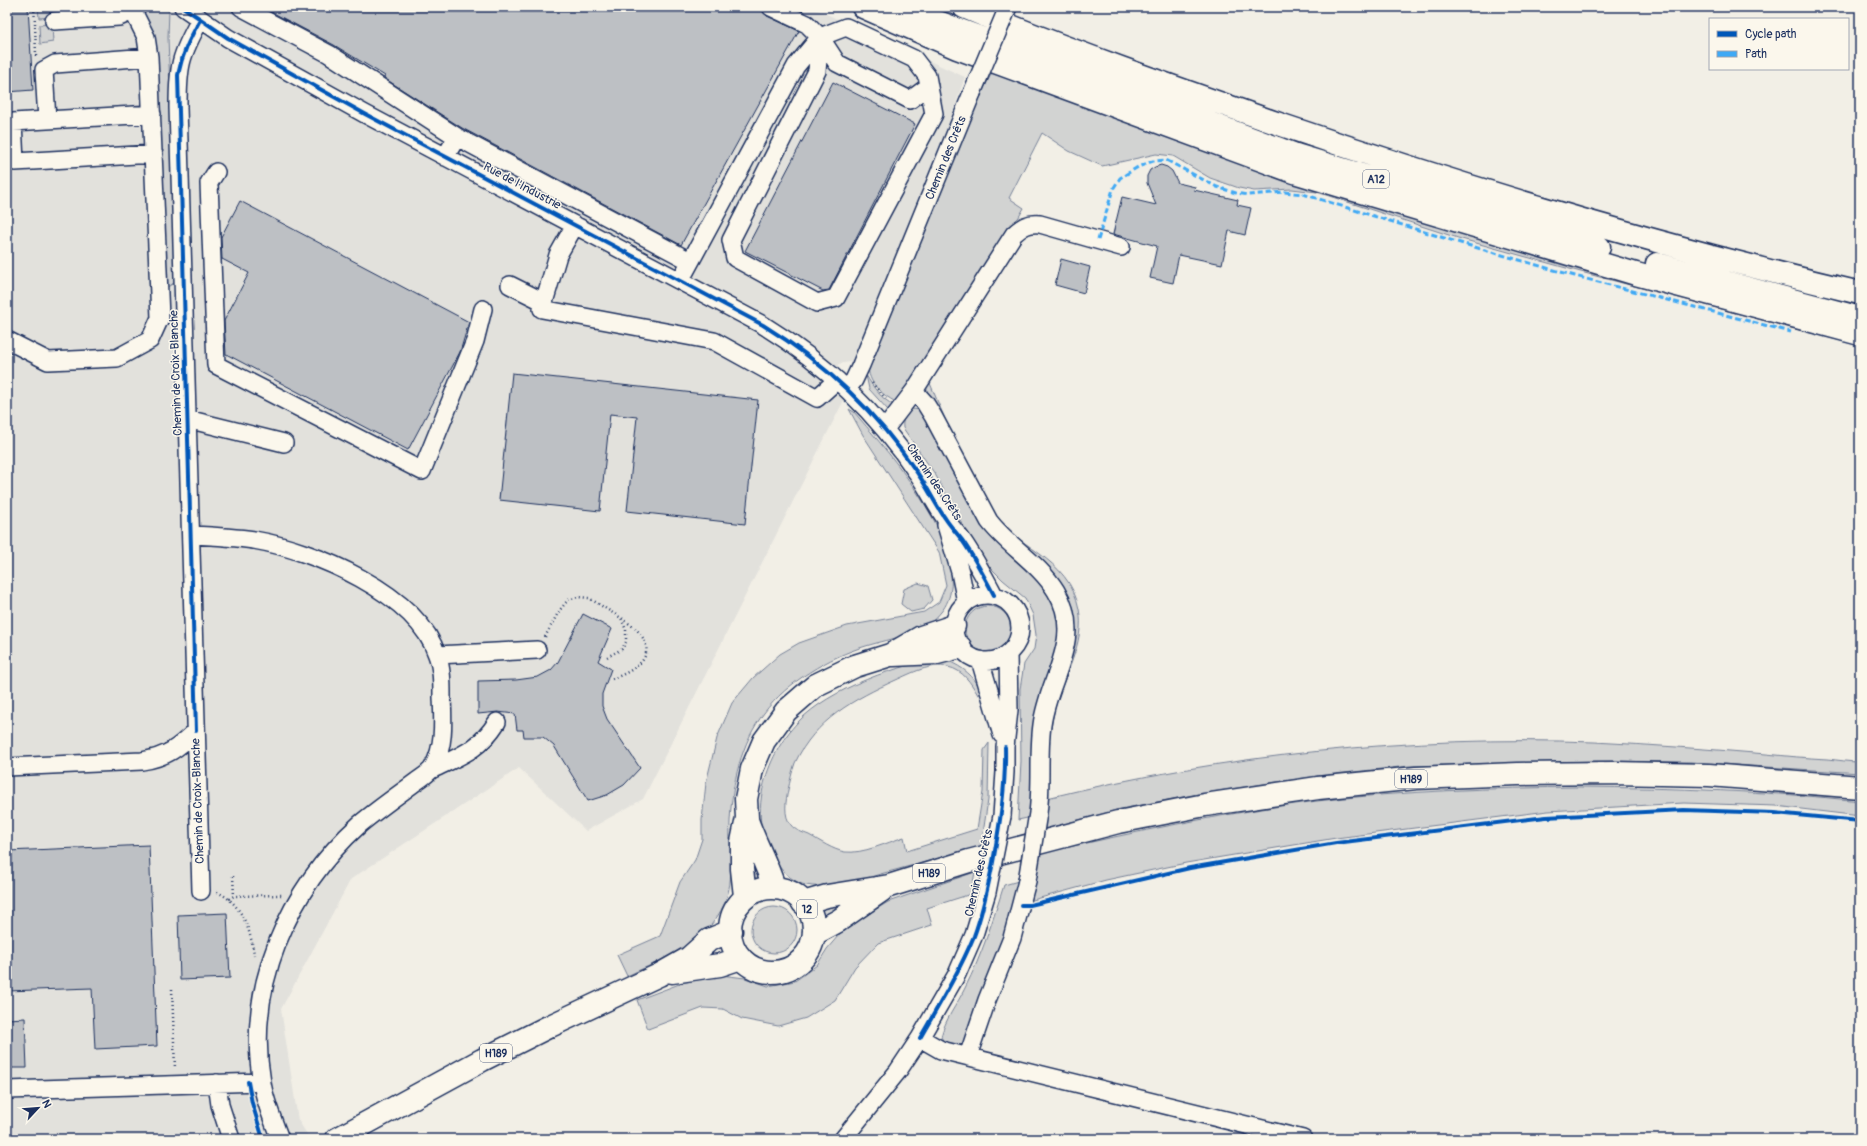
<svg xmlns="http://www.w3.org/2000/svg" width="1867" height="1146" viewBox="0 0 1867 1146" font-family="Pangolin,sans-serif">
  <rect width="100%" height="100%" fill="#f2efe6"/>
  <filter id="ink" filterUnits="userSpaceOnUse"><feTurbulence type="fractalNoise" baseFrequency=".025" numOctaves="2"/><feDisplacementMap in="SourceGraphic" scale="8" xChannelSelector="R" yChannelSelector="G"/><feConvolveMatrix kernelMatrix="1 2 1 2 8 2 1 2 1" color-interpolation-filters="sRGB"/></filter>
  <g filter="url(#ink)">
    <!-- built -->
    <path fill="#e2e1dc" d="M7,7h804l154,70 -47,136 -62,144 -6,5 -12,2 7,34 -202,401 -57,32 -67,-63 -168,111 -70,130 17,111 12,19h-303z"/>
    <!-- green -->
    <path fill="#d2d3d2" stroke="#768198" d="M38,7h14v10l-13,1z
      M138,7h28l3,3 -1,27 9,244 -11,7z
      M52,24l1,18 -13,2 -1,-19z
      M995,66l865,274v6l-283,-75 -119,-33 -141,-46 -25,-3 -38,2 -15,-3 -29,-10 -37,-22 -17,-2 -54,12 -33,-15 -27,-18 -33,65 15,10 -8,14 -120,180c-15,-8 -28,-19 -28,-37l82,-206z
      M866,375c7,12 15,24 28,30l-6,5 -19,-21z
      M927,376c14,34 28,67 44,100 5,10 10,22 17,32 26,40 81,48 91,101 7,34 -16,67 -24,99 -7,28 -8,61 -8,90 177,-43 364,-63 547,-56 57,3 115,7 172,12 20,2 41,4 61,5 11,1 22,3 33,3v11l-170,-11 -94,-1 -187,5 -93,10 -113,17 -87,17 -74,20c2,-10 5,-22 5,-33 -1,-24 -3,-48 -1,-73 4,-43 33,-71 22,-117 -8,-34 -46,-55 -69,-79 -13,-15 -22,-34 -31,-52 -13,-25 -25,-51 -38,-76l-5,-17z
      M849,409l5,3c33,38 67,79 89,126 4,10 7,22 10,32 -3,6 -1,11 -2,18 -1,8 -4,17 -10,24 -18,23 -49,26 -75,34 -37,11 -79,36 -102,67 -23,30 -32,71 -34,108 -2,46 11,71 -24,110 -20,22 -53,32 -79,45l-10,-21 43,-19 20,-54 15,-22 7,-21v-19l4,-37 11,-45 15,-35 21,-25 27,-24 19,-11 48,-17 77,-14 15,-10 7,-17 -7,-33 -76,-117z
      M912,409l9,1 55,97 66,71 22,48 -32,191 -14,3 3,-59 -1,-72 4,-25 10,-15 2,-14 -3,-20 -8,-17 -22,-18 -16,-16 -10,-13 -42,-77 -32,-46c-1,-9 2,-13 9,-19z
      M918,583l10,3 4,14 -8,9 -13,3 -10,-8 3,-15z
      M965 629a23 23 0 1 1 46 0a23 23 0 1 1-46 0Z
      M946,660c19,8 26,15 37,32l-5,3c-7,-12 -15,-25 -30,-28 -17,-4 -37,6 -52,13 -42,19 -81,40 -101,83 -3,8 -5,19 -7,27 -2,10 -5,26 3,35 3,5 13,8 18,10 11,6 24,15 36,17 18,2 41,-9 59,-15l3,14 70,-22 6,-37 1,-42 5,-7 -1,57 -7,47c-32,9 -65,17 -97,26 -15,4 -47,16 -61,14 -7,-1 -15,-1 -21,-3 -11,-4 -21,-14 -27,-23 -30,-42 -10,-105 23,-139 30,-32 104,-61 148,-62z
      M1580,787c94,1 187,4 280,14v15l-84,-10 -92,-3 -136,8 -212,27 -150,25 -80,17 -77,21 9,-47c92,-21 185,-41 279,-53 88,-10 176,-13 263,-14z
      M751,840l13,40 -10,2z
      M975,872l-4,22 -44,14 5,17 -54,18 -23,24 -20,33 -29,18 -28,8 -36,-7 -19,-10 -20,-1 -55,21 -11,-29 45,-17 39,-8 24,3 23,8 27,-5 22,-16 10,-16 17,-20 44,-27z
      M1022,880l-5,23 -48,134 -7,7 -9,3 -9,-5 -3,-5c4,-18 16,-32 24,-49 17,-33 28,-68 39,-103z
      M845,905l-22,16 -3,-11 2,-2z
      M751 930a23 23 0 1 1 46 0a23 23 0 1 1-46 0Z"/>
    <!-- building -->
    <path fill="#bdc0c4" stroke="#1b2f5e" d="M7,7h21l5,83 -26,2z
      M262,7h490l10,4 5,5 32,15 -118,214 -219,-117 -78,-50 1,-2 -51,-31z
      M833,82l82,42 -86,166 -6,1 -78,-40z
      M1161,165l6,2 5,4 6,12 17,4 -1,3 44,10 -1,5 14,3 -6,27 -16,-4 -7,33 -43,-9 -6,28 -23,-5 7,-32 -44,-12 9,-37 34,8 -9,-22v-7l3,-6 5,-3z
      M240,201l229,121 -9,30 -52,98 -182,-96 -2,-33 25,-48 -27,-14 -1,-22z
      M1061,259l29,8 -6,26 -29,-8z
      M512,373l246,27 -13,124 -118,-13 10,-94 -27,-3 -10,97 -101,-11z
      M583,614l29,15 -14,32 13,8 -9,25v12l5,13 33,49 -16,17 -17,10 -19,6 -34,-55 -11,-9h-19l-1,-7h-6l-2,-16 -17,-2 -20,2v-33l38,-1 22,-3 13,-7 7,-8z
      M149,845l8,201 -62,3 -3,-61 -85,3v-140z
      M227,913l3,65 -50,2 -2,-65z
      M25,1018l2,50h-20v-49z"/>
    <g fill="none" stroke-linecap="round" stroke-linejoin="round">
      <!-- minor casing -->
      <g stroke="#1b2f5e" stroke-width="20">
        <path id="minor" d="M183,7l45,31 137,76 398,211c62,38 115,89 155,149 10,14 17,30 27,44 5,8 11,14 17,22 12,17 22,36 32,55
          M241,7l88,47 128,83 -12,20
          M200,20c-20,36 -22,46 -22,87l23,784
          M54,21l65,-4 14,-6
          M846,27l68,32 13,17 7,38 -98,184 -19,5 -82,-45 -4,-18 86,-169 3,-34z
          M820,37l17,26 73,37 19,-14
          M149,57l-94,7 -11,6 3,50 105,-6
          M47,120l-34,2 2,40 139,-8
          M457,137l233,124
          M216,172l-7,11 7,182 206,106 53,-130 8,-32
          M575,225l-17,30 -16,54 172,32 103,57 20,-18
          M680,281l116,-215 24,-29 -13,-13 -36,-17
          M510,285l34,17
          M7,340l41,21 69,-3 33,-18 10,-22 -11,-261 -3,-20 -15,-30
          M847,389l7,-9 7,-15 111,-272
          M914,391l11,12 8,13 56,105c19,25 50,42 67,70 29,48 -8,86 -14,134 -4,29 0,59 -4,88
          M187,419l97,24
          M885,429l29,-38 100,-157c9,-8 14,-11 26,-10l81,23
          M946,525l14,47 6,30
          M191,535c21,1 42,2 63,5 59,10 163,53 183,115 5,13 5,28 5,42 1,23 3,49 -9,70 -3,6 -11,10 -16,14 -19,14 -39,28 -57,43 -71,64 -115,162 -98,259 3,19 11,37 18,56
          M954 628a33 33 0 1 1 66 0a33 33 0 1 1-66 0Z
          M437,655l100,-5
          M980,660l22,75
          M7,767l135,-6c25,-4 36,-13 54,-30
          M433,769c29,-14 46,-19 64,-47
          M1002,816l3,-44v-25l4,-37 -1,-56
          M920,1038l21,12 362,89
          M968,1056l19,-56 25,-62 15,-57
          M217,1083l3,22 11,34
          M7,1090l254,-8
          M843,1139l55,-68 22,-33 37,-64 17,-39 13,-43"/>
      </g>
      <!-- highway casing -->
      <g stroke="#1b2f5e" stroke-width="25">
        <path id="highway" d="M863,7l94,41 337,124 342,102 224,60
          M902,7l28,12 366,136 303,92
          M964,7c103,43 209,80 315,117 191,65 385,123 581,169
          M1657,264l203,54
          M893,655l44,-2 23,-6
          M747,820c8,23 20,44 27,67
          M730 930a42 42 0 1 1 84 0a42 42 0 1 1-84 0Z
          M745,896l-3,-27v-27l5,-24 -1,-19 6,-30 12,-28 22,-30 30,-26 39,-19 35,-11 31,-18 33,-11
          M803,903l24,-7 62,-10 80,-25 149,-39 87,-17 113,-17 98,-10 102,-4 95,-1 96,2 151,12
          M814,934l24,-13 43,-30
          M672,972l48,-7 21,-7
          M337,1139l145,-79 66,-33 111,-52 30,-17 20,-18 22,-9"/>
      </g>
      <!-- path -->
      <path stroke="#1b2f5e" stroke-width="2.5" stroke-dasharray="1 3" stroke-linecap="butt" d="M34,7l1,16
        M36,56l-1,-33h3
        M872,383l15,17
        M545,637l14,-26 9,-11 10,-3 11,1 32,20 5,12v12l-4,7 -15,8
        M612,679c22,-8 49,-23 25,-49 -4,-4 -11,-8 -15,-12
        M233,876l1,20
        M217,892c25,11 34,39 37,63
        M229,899l5,-3 48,-1
        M172,989l3,80"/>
      <!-- minor -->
      <use href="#minor" stroke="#fbf7ec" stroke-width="17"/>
      <!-- highway -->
      <use href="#highway" stroke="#fbf7ec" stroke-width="22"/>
      <!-- minor-bridge casing -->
      <g stroke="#1b2f5e" stroke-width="20" stroke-linecap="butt">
        <path id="minor-bridge" d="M972,93l36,-86
          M1027,881l11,-68
          M987,892l15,-76"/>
      </g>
      <!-- minor-bridge -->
      <use href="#minor-bridge" stroke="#fbf7ec" stroke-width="17"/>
      <!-- quiet -->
      <path stroke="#3fa9f5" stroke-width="3" stroke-dasharray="6 3" stroke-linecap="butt" d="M1098,240l15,-51 7,-11 18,-11 15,-6 13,-1 51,27 19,6 12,2 36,-3 19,2 154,48 118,34 216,56"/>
      <!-- cycleway casing -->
      <g stroke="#fbf7ec" stroke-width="6">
        <path id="cycleway" d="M183,7l45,31 137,76 398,211c62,38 115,89 155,149 10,14 17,30 27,44 5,8 11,14 17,22 12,17 22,36 32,55
          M196,731l-18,-656c4,-21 12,-37 22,-55
          M1021,905h9l160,-37 146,-25 210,-26 138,-7 91,3 85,8
          M920,1038c19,-33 39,-66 54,-102 9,-24 14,-49 19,-74 7,-39 13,-76 12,-115
          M248,1082l4,21 11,36"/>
      </g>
      <!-- cycleway -->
      <use href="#cycleway" stroke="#0057b8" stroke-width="4"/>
    </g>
  </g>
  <g text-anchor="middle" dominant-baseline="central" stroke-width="3" stroke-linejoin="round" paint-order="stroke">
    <!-- shield labels -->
    <g fill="#fbf7ec" stroke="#5e6b89" stroke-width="1">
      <rect x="1363" y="170" width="26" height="18" rx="3"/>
      <rect x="1395" y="770" width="32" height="18" rx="3"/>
      <rect x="913" y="864" width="32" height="18" rx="3"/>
      <rect x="797" y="900" width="20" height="18" rx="3"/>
      <rect x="480" y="1044" width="32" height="18" rx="3"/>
    </g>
    <g font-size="11" font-weight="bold" fill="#1b2f5e">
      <text x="1376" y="179">A12</text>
      <text x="1411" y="779">H189</text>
      <text x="929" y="873">H189</text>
      <text x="807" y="909">12</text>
      <text x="496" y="1053">H189</text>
    </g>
    <!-- street labels -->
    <g font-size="12" fill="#1b2f5e" stroke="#fbf7ec">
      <text transform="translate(946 158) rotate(-68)">Chemin des Crêts</text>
      <text transform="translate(522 186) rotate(28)">Rue de l'Industrie</text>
      <text transform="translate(176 373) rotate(-92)">Chemin de Croix-Blanche</text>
      <text transform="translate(934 482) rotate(56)">Chemin des Crêts</text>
      <text transform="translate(198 801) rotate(-92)">Chemin de Croix-Blanche</text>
      <text transform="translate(979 873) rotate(-77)">Chemin des Crêts</text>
    </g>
  </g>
  <!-- margin -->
  <rect width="1867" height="1146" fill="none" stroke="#fbf7ec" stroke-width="24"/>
  <rect x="12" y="12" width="1843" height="1122" fill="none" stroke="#1b2f5e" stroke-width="1.5" filter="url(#ink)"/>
  <!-- legend -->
  <rect x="1709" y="18" width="140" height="52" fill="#fbf7ec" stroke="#a1a7b3"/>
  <rect x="1717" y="31" width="20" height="6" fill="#0057b8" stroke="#a1a7b3"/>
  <text x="1745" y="38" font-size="12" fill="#1b2f5e">Cycle path</text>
  <rect x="1717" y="51" width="20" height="6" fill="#3fa9f5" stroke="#a1a7b3"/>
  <text x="1745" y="58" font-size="12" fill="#1b2f5e">Path</text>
  <!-- north arrow -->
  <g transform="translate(38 1108) rotate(64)" stroke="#fbf7ec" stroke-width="3" paint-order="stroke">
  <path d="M0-3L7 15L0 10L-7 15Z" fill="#1b2f5e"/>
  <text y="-6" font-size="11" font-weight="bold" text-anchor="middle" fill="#1b2f5e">N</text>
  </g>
</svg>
